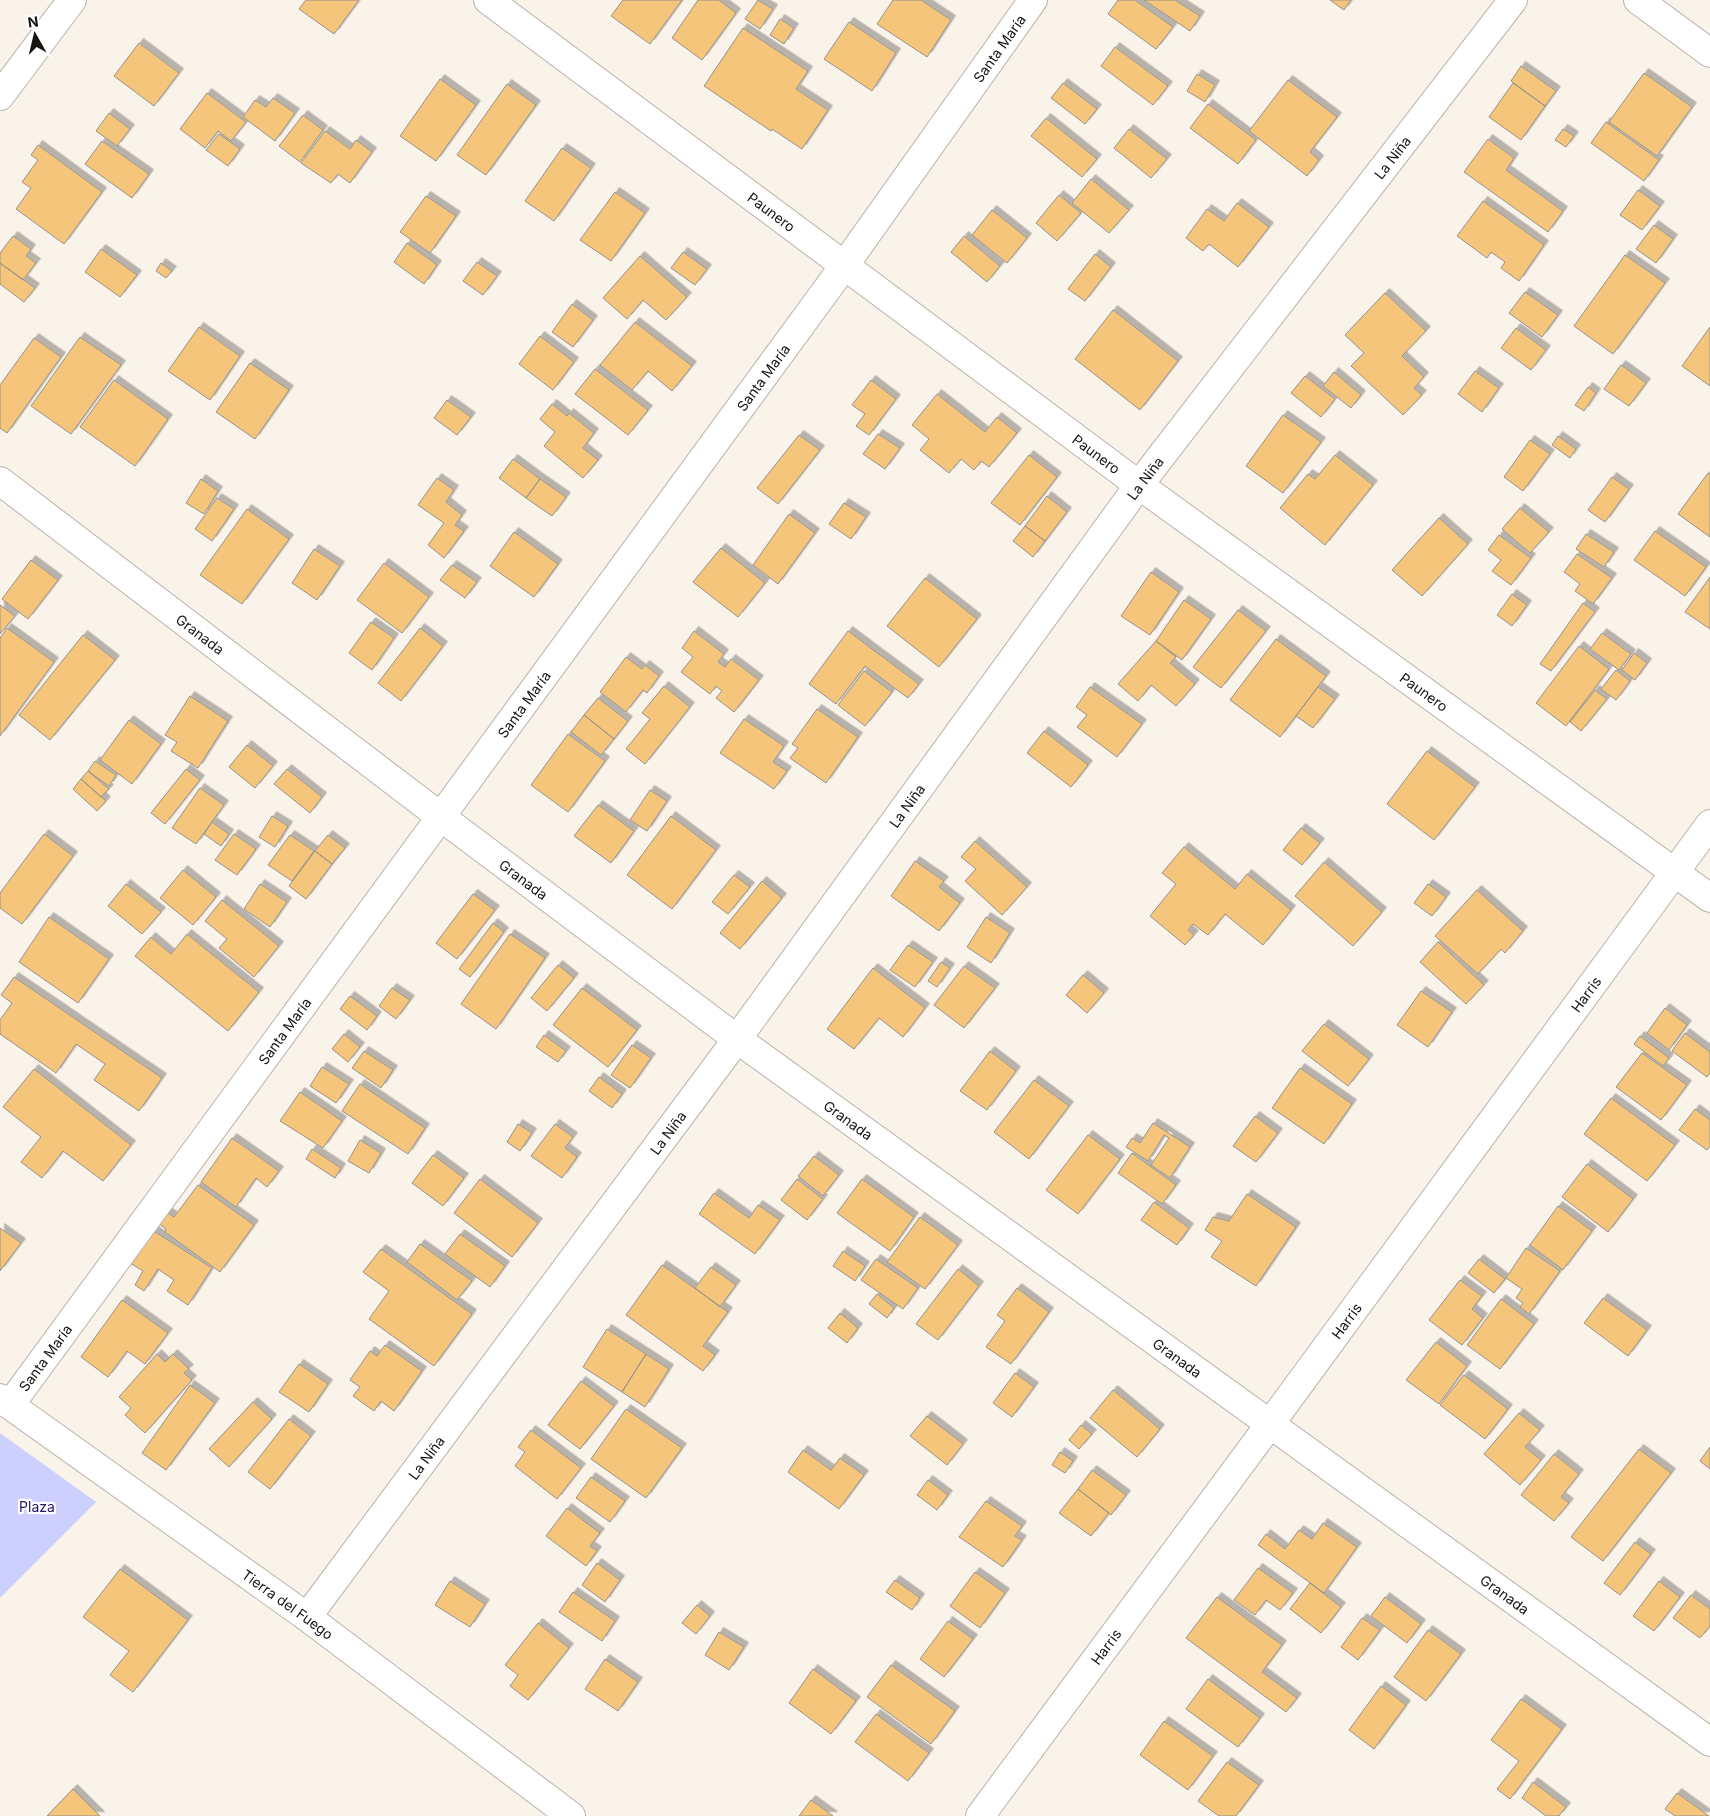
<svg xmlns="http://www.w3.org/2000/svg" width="1710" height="1816" viewBox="0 0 1710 1816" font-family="Inter,sans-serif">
  <defs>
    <filter id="shadow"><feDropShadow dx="4.5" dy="-4.5" stdDeviation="0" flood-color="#0004"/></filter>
  </defs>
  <rect width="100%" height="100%" fill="#f9f3ea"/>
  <!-- green -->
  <path fill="#cdd0fe" d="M0,1433l96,69 -96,96z"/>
  <!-- building -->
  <path fill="#f6c57c" stroke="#97928a" filter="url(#shadow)" d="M306,0h53l-25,34 -35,-25z
    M623,0h59l-32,44 -39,-28z
    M698,0h21l17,13 -34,47 -30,-22z
    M758,0l15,9 -13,20 -15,-10z
    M893,0h28l30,20 -24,37 -50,-33z
    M1118,0h17l38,27 -17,22 -48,-35z
    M1144,0h31l25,16 -10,15z
    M1330,0h21l-7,10z
    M780,19l14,9 -10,16 -14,-9z
    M849,22l47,31 -24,38 -48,-32z
    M743,28l65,43 -12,18 32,21 -26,39 -30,-20 -1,2 -67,-45z
    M139,43l40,30 -25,33 -40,-30z
    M1115,47l53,39 -15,19 -52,-39z
    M1521,66l35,25 -11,15 -34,-25z
    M1644,73l48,34 -35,49 -48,-34z
    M1197,74l18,11 -10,17 -18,-11z
    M440,79l36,26 -40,56 -36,-25z
    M1288,80l49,37 -27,35 9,8 -12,16 -58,-45z
    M1063,83l34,26 -12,15 -34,-26z
    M1513,83l32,23 -24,34 -32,-23z
    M507,84l29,21 -50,70 -29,-20z
    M207,93l39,29 -15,19 -13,-10 -13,17 -25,-19z
    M273,98l22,15 -20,28 -32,-24 12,-17 11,7z
    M1208,104l48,36 -18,24 -48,-36z
    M109,113l21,16 -13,17 -21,-15z
    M303,115l20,15 -23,32 -21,-16z
    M1046,118l51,41 -15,18 -51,-41z
    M1606,122l53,38 -15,21 -53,-38z
    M1129,129l38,30 -16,19 -37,-30z
    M1563,129l11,7 -8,11 -11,-7z
    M325,131l25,18 6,-9 16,12 -22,31 -12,-9 -7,9 -30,-20z
    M219,134l21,15 -12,17 -22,-16z
    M1488,139l26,19 -8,12 57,41 -15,21 -84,-60z
    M102,141l47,33 -17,24 -47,-34z
    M38,145l64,47 -38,52 -48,-35 15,-21 -9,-6 16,-22 -7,-5z
    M562,148l29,20 -37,53 -29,-20z
    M1091,179l38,31 -20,23 -37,-30z
    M1638,190l22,16 -18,24 -22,-15z
    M615,192l30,21 -34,48 -31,-21z
    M1059,195l22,18 -24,28 -21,-18z
    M426,196l30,20 -26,37 -30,-21z
    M1483,201l61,44 -25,36 -18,-13 4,-6 -14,-10 -4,6 -30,-22z
    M1237,203l32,24 -31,40 -29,-23 -6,7 -17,-13 21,-29 17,12z
    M992,210l35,28 -20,25 -35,-28z
    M1654,225l19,14 -17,24 -20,-14z
    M13,236l18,13 -5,7 10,7 -13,17 -23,-17v-10z
    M964,236l36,30 -13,16 -36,-30z
    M407,243l30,22 -13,19 -30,-22z
    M101,249l36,26 -17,22 -35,-25z
    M683,252l24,17 -12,16 -24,-17z
    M1095,254l16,13 -26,34 -17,-12z
    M1625,255l40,28 -52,71 -39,-28z
    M640,256l47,41 -21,23 -23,-20 -16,19 -24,-21z
    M477,262l20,14 -14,19 -20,-14z
    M0,263l35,25 -11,14 -24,-18z
    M161,263l11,8 -6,7 -10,-7z
    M1525,292l33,23 -16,22 -33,-24z
    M1385,293l41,38 -24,25 22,21 -10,11 8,7 -19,20 -52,-49 13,-13 -19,-18z
    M572,304l21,16 -20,27 -21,-15z
    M1113,310l65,51 -38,49 -65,-51z
    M635,322l57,44 -20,25 -24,-20 -16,19 -32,-25z
    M199,327l41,29 -30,44 -42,-29z
    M1710,327v59l-28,-20z
    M1516,328l30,22 -15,20 -30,-22z
    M540,336l34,26 -21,28 -34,-26z
    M80,337l41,28 -50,69 -40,-28z
    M34,338l27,19 -54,76 -7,-5v-43z
    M250,363l39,27 -34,49 -39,-27z
    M1621,365l25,18 -17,23 -25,-17z
    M595,369l53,41 -20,25 -53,-41z
    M1475,371l24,17 -17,24 -24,-18z
    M1334,372l27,23 -10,13 -28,-22z
    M1305,376l30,23 -14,18 -30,-24z
    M114,380l54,39 -33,47 -55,-39z
    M871,380l25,19 -27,36 -13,-9 9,-12 -13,-9z
    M1588,387l8,6 -12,18 -9,-6z
    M937,394l48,38 12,-15 20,16 -28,34 -8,-6 -7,9 -13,-11 -12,14 -29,-23 9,-11 -17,-14z
    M447,400l24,17 -14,18 -23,-17z
    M552,404l15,12 2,-3 25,20 -11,15 15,12 -15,18 -39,-32 11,-14 -15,-13z
    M1283,415l38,27 -38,51 -37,-27z
    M878,434l22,14 -15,21 -22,-15z
    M799,435l21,15 -42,54 -21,-16z
    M1558,436l18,13 -6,9 -18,-13z
    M1530,440l20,14 -27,37 -19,-14z
    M1029,455l28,22 -37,48 -29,-22z
    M1335,455l38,30 -48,60 -45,-37 28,-34 7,5z
    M513,459l27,20 -14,19 -27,-20z
    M1708,473l2,1v63l-32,-23z
    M1612,477l17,12 -24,33 -17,-12z
    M437,478l17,12 -8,12 16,13 -7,10 9,6 -20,27 -16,-13 16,-22 -26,-18z
    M201,479l17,12 -14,23 -18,-11z
    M540,479l26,18 -14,19 -26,-18z
    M1047,496l20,16 -22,29 -20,-15z
    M217,498l17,11 -22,32 -17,-12z
    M844,503l22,14 -15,22 -22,-15z
    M1520,508l29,24 -19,21 -28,-24z
    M247,509l42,30 -47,65 -42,-29z
    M789,514l26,19 -37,51 -25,-19z
    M1439,518l29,26 -46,52 -30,-26z
    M1025,526l20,15 -12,16 -20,-16z
    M1655,531l51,36 -21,29 -51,-36z
    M514,532l44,32 -24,33 -44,-31z
    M1586,534l28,18 -10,15 -28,-18z
    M1499,535l32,23 -20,27 -19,-14 9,-11 -13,-10z
    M721,548l44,35 -27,34 -45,-35z
    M314,549l26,17 -23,34 -25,-17z
    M1577,554l35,24 -19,26 -18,-13 5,-7 -16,-12z
    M31,560l27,20 -30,39 -26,-20z
    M384,563l45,34 -27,36 -45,-33z
    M452,565l25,17 -12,16 -25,-18z
    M1151,572l28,20 -29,43 -29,-19z
    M1710,577v52l-25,-17z
    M925,578l52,41 -38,48 -52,-41z
    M1512,594l15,11 -15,21 -15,-11z
    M1184,600l27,19 -29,41 -26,-19z
    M1583,603l12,9 -44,59 -11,-7z
    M0,605l15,11 -15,18z
    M1238,610l28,21 -45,57 -28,-21z
    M371,622l23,16 -22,32 -23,-17z
    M7,628l47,34 -54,74v-98z
    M420,628l23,18 -42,55 -23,-18z
    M694,631l30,23 -6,8 7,5 6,-8 28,21 -25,32 -18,-14 6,-7 -6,-5 -6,8 -29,-22 12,-15 -11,-9z
    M848,631l71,53 -11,14 -43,-32 -29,38 -27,-20z
    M1602,633l29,21 -12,16 -29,-21z
    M83,635l32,25 -65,80 -31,-25z
    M1276,639l50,37 -46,61 -50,-37z
    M1156,641l20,16 -6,6 25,21 -19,22 -25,-21 -13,16 -20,-17z
    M1579,646l30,23 -43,57 -30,-23z
    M1634,653l13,10 -12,17 -13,-10z
    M626,657l16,12 3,-4 14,11 -12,17 -4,-3 -17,22 -26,-20z
    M1616,670l14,11 -14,19 -15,-11z
    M864,671l28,21 -27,34 -27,-21z
    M664,686l26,21 -45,57 -19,-15 24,-30 -8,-6z
    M1090,687l52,37 -25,33 -40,-30 10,-12 -11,-8z
    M1318,687l17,12 -22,29 -17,-12z
    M1595,690l12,9 -26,32 -11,-9z
    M190,696l38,25 -30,47 -27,-17 6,-9 -12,-7z
    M598,698l30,23 -14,18 -30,-24z
    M817,709l41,28 -32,46 -36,-25 8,-10 -6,-4z
    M584,715l30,24 -13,16 -30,-23z
    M744,719l40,27 -11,16 14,9 -13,18 -54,-36z
    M129,720l32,24 -29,40 -32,-24z
    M1044,731l44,34 -17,22 -44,-34z
    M568,734l37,27 -37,51 -37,-27z
    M247,745l26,21 -18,22 -26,-21z
    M1427,751l48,36 -41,53 -47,-36z
    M95,761l21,14 -7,11 -21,-15z
    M186,769l14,11 -35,44 -14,-11z
    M287,769l35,28 -12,16 -36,-29z
    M88,771l21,18 -8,8 -20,-18z
    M81,779l25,22 -9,10 -24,-22z
    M200,788l24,17 -28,39 -24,-16z
    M650,790l17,11 -20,30 -17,-11z
    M598,805l36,26 -23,32 -37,-27z
    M272,816l16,10 -13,21 -16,-10z
    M671,816l45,34 -44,59 -45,-34z
    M212,822l17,12 -8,12 -17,-12z
    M1301,828l19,15 -18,22 -19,-15z
    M44,834l29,22 -51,68 -22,-16v-15z
    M234,834l22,15 -19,26 -22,-15z
    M290,835l24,16 -22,30 -24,-16z
    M328,835l17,13 -13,16 -17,-13z
    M975,841l52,46 -25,28 -37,-34 11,-12 -15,-12z
    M1184,847l51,42 12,-15 44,36 -28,35 -38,-31 -17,21 -15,-11 -5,6 6,5 -9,10 -35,-29 26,-32 -14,-11z
    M315,851l17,13 -26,35 -17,-13z
    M915,861l29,20 -5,6 21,16 -21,28 -48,-35z
    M1324,862l58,50 -29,34 -58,-50z
    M183,870l33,27 -23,28 -33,-27z
    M734,875l16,12 -22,27 -16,-12z
    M762,881l20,17 -42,51 -20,-16z
    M126,884l35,28 -19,22 -34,-28z
    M260,884l27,18 -17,25 -26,-18z
    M1428,884l18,13 -14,19 -18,-13z
    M1477,890l46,41 -18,22 -4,-4 -23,25 -43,-38z
    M473,894l22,16 -38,49 -21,-16z
    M222,900l57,46 -25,31 -35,-29 8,-9 -22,-18z
    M49,917l60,42 -31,44 -59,-41z
    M986,917l24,16 -19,30 -24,-16z
    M493,923l11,9 -34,45 -11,-8z
    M187,934l72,58 -31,39 -93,-75 16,-19 20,17z
    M510,934l35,24 -49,71 -35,-25z
    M1438,942l46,43 -18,19 -46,-42z
    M908,945l25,17 -18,25 -25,-17z
    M941,962l9,6 -13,19 -9,-6z
    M558,965l16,13 -27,33 -16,-13z
    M964,966l31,22 -31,40 -30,-23z
    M873,968l52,40 -22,29 -24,-19 -25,31 -27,-20z
    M1083,975l21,18 -17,20 -21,-18z
    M14,977l148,101 -23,33 -45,-31 11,-16 -29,-20 -20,29 -56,-39v-14l12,-17 -11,-8z
    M392,988l18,12 -14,19 -17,-13z
    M582,988l55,42 -29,37 -55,-42z
    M1421,991l31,21 -24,35 -31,-22z
    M350,996l27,20 -10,14 -27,-21z
    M1665,1008l22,17 -18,25 -22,-17z
    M1324,1024l45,35 -21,27 -46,-35z
    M1685,1033l25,19v21l-3,4 -35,-26z
    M344,1034l16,13 -12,15 -16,-13z
    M544,1035l22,16 -8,11 -22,-15z
    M1640,1036l29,22 -6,8 -29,-22z
    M632,1045l19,13 -21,30 -19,-13z
    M364,1051l29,19 -12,18 -29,-20z
    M990,1051l26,20 -29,39 -27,-19z
    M1642,1053l45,32 -26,35 -45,-33z
    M322,1067l27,17 -13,19 -26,-17z
    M1300,1068l52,36 -28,40 -52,-36z
    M34,1069l97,76 -28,36 -40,-30 -21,27 -21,-16 20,-25 -38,-30z
    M599,1077l23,17 -10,14 -23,-17z
    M1034,1080l35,26 -40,53 -35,-27z
    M360,1084l65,44 -17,26 -66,-43z
    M300,1092l42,29 -19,27 -43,-27z
    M1611,1098l64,47 -28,36 -63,-47z
    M1695,1109l15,11v26l-3,4 -28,-20z
    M1255,1116l23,17 -22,29 -23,-16z
    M1153,1123l37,24 -20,31 -19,-13 18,-27 -5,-3 -16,26 -22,-14 6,-9 8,5z
    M518,1124l14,9 -12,18 -13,-9z
    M555,1124l18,13 -8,11 12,9 -15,21 -31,-22z
    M1088,1135l32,24 -42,55 -32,-24z
    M232,1138l47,33 -12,16 -11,-9 -20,29 -35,-25z
    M360,1140l21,13 -12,20 -21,-12z
    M312,1149l29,19 -6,10 -29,-19z
    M1132,1153l44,32 -14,19 -44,-31z
    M433,1155l31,23 -21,28 -31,-23z
    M814,1156l25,19 -16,21 -25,-20z
    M1587,1164l46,35 -25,33 -46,-35z
    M480,1179l58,44 -26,34 -58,-44z
    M797,1179l26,20 -16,21 -26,-20z
    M862,1179l52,38 -24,34 -53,-38z
    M198,1185l56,40 -34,47 -55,-40 1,-3 -13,-10 8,-11 13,9z
    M714,1193l35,25 9,-13 22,15 -25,34 -56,-40z
    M1247,1194l49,33 -40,59 -45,-29 11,-16 -17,-11 8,-13 16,4z
    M1154,1202l35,26 -12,17 -36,-25z
    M1558,1206l34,25 -29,39 -33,-25z
    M920,1217l38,28 -33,44 -38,-27z
    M0,1228l21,15 -21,28z
    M149,1228l63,40 -24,37 -21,-14 7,-11 -16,-11 -14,22 -9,-6 8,-14 -16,-10z
    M460,1234l45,32 -15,21 -45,-33z
    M420,1244l52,37 -15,19 -50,-38z
    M1526,1248l34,23 -31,43 -9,-7 3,-4 -7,-5 6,-9 -16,-11z
    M381,1249l91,65 -38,52 -65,-47 20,-28 -26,-19z
    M843,1251l22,15 -10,15 -22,-15z
    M876,1259l42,29 -15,21 -42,-29z
    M1479,1259l26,20 -11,14 -26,-20z
    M662,1265l66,47 -25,34 12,9 -12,16 -77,-56z
    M711,1267l25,18 -16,22 -25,-19z
    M958,1269l21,17 -41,54 -22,-16z
    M1460,1280l22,16 -10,13 11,9 -21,27 -33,-25z
    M1017,1288l32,24 -38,52 -25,-17 19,-26 -8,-6z
    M877,1294l17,14 -7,10 -18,-14z
    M1603,1298l44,32 -19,26 -44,-33z
    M1501,1299l33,25 -34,45 -33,-24z
    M122,1300l46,33 -23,31 -18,-13 -19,26 -27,-20z
    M840,1313l18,15 -11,15 -19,-15z
    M607,1329l39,25 -24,38 -39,-25z
    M1436,1342l31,24 -28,38 -33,-24z
    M385,1345l37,26 -28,40 -13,-10 -7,10 -21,-15 7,-9 -10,-7 20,-29 7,5z
    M157,1354l8,8 8,-8 16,15 -5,4 8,7 -47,53 -20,-18 6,-7 -12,-11z
    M646,1354l23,15 -24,38 -23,-15z
    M299,1364l29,20 -19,28 -30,-20z
    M1015,1373l19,14 -22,30 -19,-14z
    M1464,1375l44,34 -23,30 -45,-34z
    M581,1381l33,25 -34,43 -32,-24z
    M190,1385l25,18 -49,67 -24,-17z
    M1113,1390l47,39 -23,28 -47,-39z
    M253,1402l19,17 -43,48 -20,-18z
    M626,1409l56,39 -36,50 -55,-39z
    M1519,1413l21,17 -15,17 16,13 -21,25 -36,-31z
    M927,1416l36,28 -16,21 -37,-29z
    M289,1419l22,17 -41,53 -22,-17z
    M1081,1425l11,9 -13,15 -10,-9z
    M531,1430l50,38 -24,31 -42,-33 10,-14 -7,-5z
    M1710,1447v22l-10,-8z
    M1639,1449l32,24 -68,88 -32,-24z
    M803,1450l28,20 9,-12 24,17 -25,34 -51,-37z
    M1060,1452l13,9 -8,12 -13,-8z
    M1554,1454l25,20 -18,23 8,6 -15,18 -33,-26z
    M1092,1470l34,25 -15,20 -33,-26z
    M591,1477l34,24 -15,21 -34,-24z
    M928,1480l20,15 -11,15 -20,-15z
    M1078,1489l31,24 -18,23 -32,-23z
    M986,1501l36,25 -7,10 7,4 -19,27 -44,-30z
    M567,1508l33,25 -10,13 7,5 -11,15 -40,-30z
    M1323,1523l34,24 -33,46 -66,-48 8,-11 19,15 14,-19 13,9z
    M1635,1542l16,12 -31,41 -16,-12z
    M597,1563l23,17 -15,22 -23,-17z
    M1258,1568l35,25 -13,17 -14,-10 -11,15 -21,-15z
    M120,1569l68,51 -55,72 -23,-17 19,-24 -46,-34z
    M975,1572l30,21 -25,35 -30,-22z
    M895,1580l25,18 -8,12 -26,-18z
    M450,1581l35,23 -15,23 -35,-22z
    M1659,1581l21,16 -26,34 -21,-15z
    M1310,1583l31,24 -20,26 -31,-24z
    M573,1592l42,29 -13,20 -43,-29z
    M1691,1595l19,14v17l-10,12 -27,-20z
    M1217,1597l65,48 -20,27 35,26 -11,14 -100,-74z
    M1385,1597l36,27 -14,19 -36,-27z
    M697,1605l13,11 -14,18 -14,-11z
    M1362,1618l18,12 -22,30 -17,-13z
    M948,1621l25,18 -29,38 -24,-18z
    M538,1623l31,25 -41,52 -18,-14 8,-11 -13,-10z
    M1428,1630l33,24 -35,47 -32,-24z
    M719,1632l25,15 -15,23 -24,-15z
    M605,1659l33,23 -20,29 -33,-22z
    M891,1665l64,46 -24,33 -64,-47z
    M813,1669l43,32 -25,33 -42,-31z
    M1208,1679l52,39 -22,29 -52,-38z
    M1381,1686l25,19 -32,44 -25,-19z
    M1521,1699l41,30 -52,70 -13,-10 22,-28 -28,-21z
    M876,1714l53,39 -21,28 -53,-39z
    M1164,1721l49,35 -25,34 -48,-35z
    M1227,1762l32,23 -23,31h-17l-21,-15z
    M1533,1782l33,25 -7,9h-13l-24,-18z
    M73,1789l27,27h-53z
    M1677,1793l32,23h-34l-10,-7z
    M811,1800l22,16h-34z"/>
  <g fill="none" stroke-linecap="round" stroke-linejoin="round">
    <!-- minor casing -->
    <g stroke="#b9b3ab" stroke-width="30">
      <g id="minor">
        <path id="s1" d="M488,0l651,485 571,413"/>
        <path d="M1638,0l72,53"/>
        <path d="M0,96l72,-96"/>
        <path id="s2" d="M0,481l441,336 296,222 973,703"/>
        <path id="s3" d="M0,1398l307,219 264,199"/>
        <path id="s4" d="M10,1405l834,-1139 189,-266"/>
        <path id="s5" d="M307,1617l430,-578 402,-554 374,-485"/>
        <path id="s6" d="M980,1816l290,-392 440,-600"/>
      </g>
    </g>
    <!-- minor -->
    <use href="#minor" stroke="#fff" stroke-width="28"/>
  </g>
  <g text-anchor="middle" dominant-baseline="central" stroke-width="4.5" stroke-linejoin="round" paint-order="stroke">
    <!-- street labels -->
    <g font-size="14" fill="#171412" stroke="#fff">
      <text stroke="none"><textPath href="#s4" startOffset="1679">Santa María</textPath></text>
      <text stroke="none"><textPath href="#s5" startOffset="1819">La Niña</textPath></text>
      <text stroke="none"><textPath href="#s1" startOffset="354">Paunero</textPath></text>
      <text stroke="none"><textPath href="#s4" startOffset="1274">Santa María</textPath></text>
      <text stroke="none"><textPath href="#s1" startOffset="759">Paunero</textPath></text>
      <text stroke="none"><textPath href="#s5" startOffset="1414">La Niña</textPath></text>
      <text stroke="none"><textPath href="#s2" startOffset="252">Granada</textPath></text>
      <text stroke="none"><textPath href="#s1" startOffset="1164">Paunero</textPath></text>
      <text stroke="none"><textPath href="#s4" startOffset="869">Santa María</textPath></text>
      <text stroke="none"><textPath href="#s5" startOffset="1009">La Niña</textPath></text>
      <text stroke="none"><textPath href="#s2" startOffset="658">Granada</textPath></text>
      <text stroke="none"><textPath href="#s6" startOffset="1021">Harris</textPath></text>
      <text stroke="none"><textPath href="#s4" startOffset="464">Santa María</textPath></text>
      <text stroke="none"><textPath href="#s2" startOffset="1062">Granada</textPath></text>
      <text stroke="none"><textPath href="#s5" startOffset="604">La Niña</textPath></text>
      <text stroke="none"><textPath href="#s6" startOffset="616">Harris</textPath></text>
      <text stroke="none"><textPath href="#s2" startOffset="1468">Granada</textPath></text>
      <text stroke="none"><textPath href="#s4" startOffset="59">Santa María</textPath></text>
      <text stroke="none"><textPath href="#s5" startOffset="199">La Niña</textPath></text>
      <text stroke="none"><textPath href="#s2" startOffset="1872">Granada</textPath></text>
      <text stroke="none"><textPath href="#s3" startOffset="354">Tierra del Fuego</textPath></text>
      <text stroke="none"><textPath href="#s6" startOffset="211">Harris</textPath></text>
    </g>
    <!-- park labels -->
    <g font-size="14" fill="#26156a" stroke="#fff">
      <text x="37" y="1506">Plaza</text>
    </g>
  </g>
  <!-- north arrow -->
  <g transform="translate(35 35) rotate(352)" stroke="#ffffff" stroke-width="4" paint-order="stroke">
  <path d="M0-4L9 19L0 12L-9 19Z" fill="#171412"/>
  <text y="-8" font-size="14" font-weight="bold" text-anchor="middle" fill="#171412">N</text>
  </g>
</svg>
